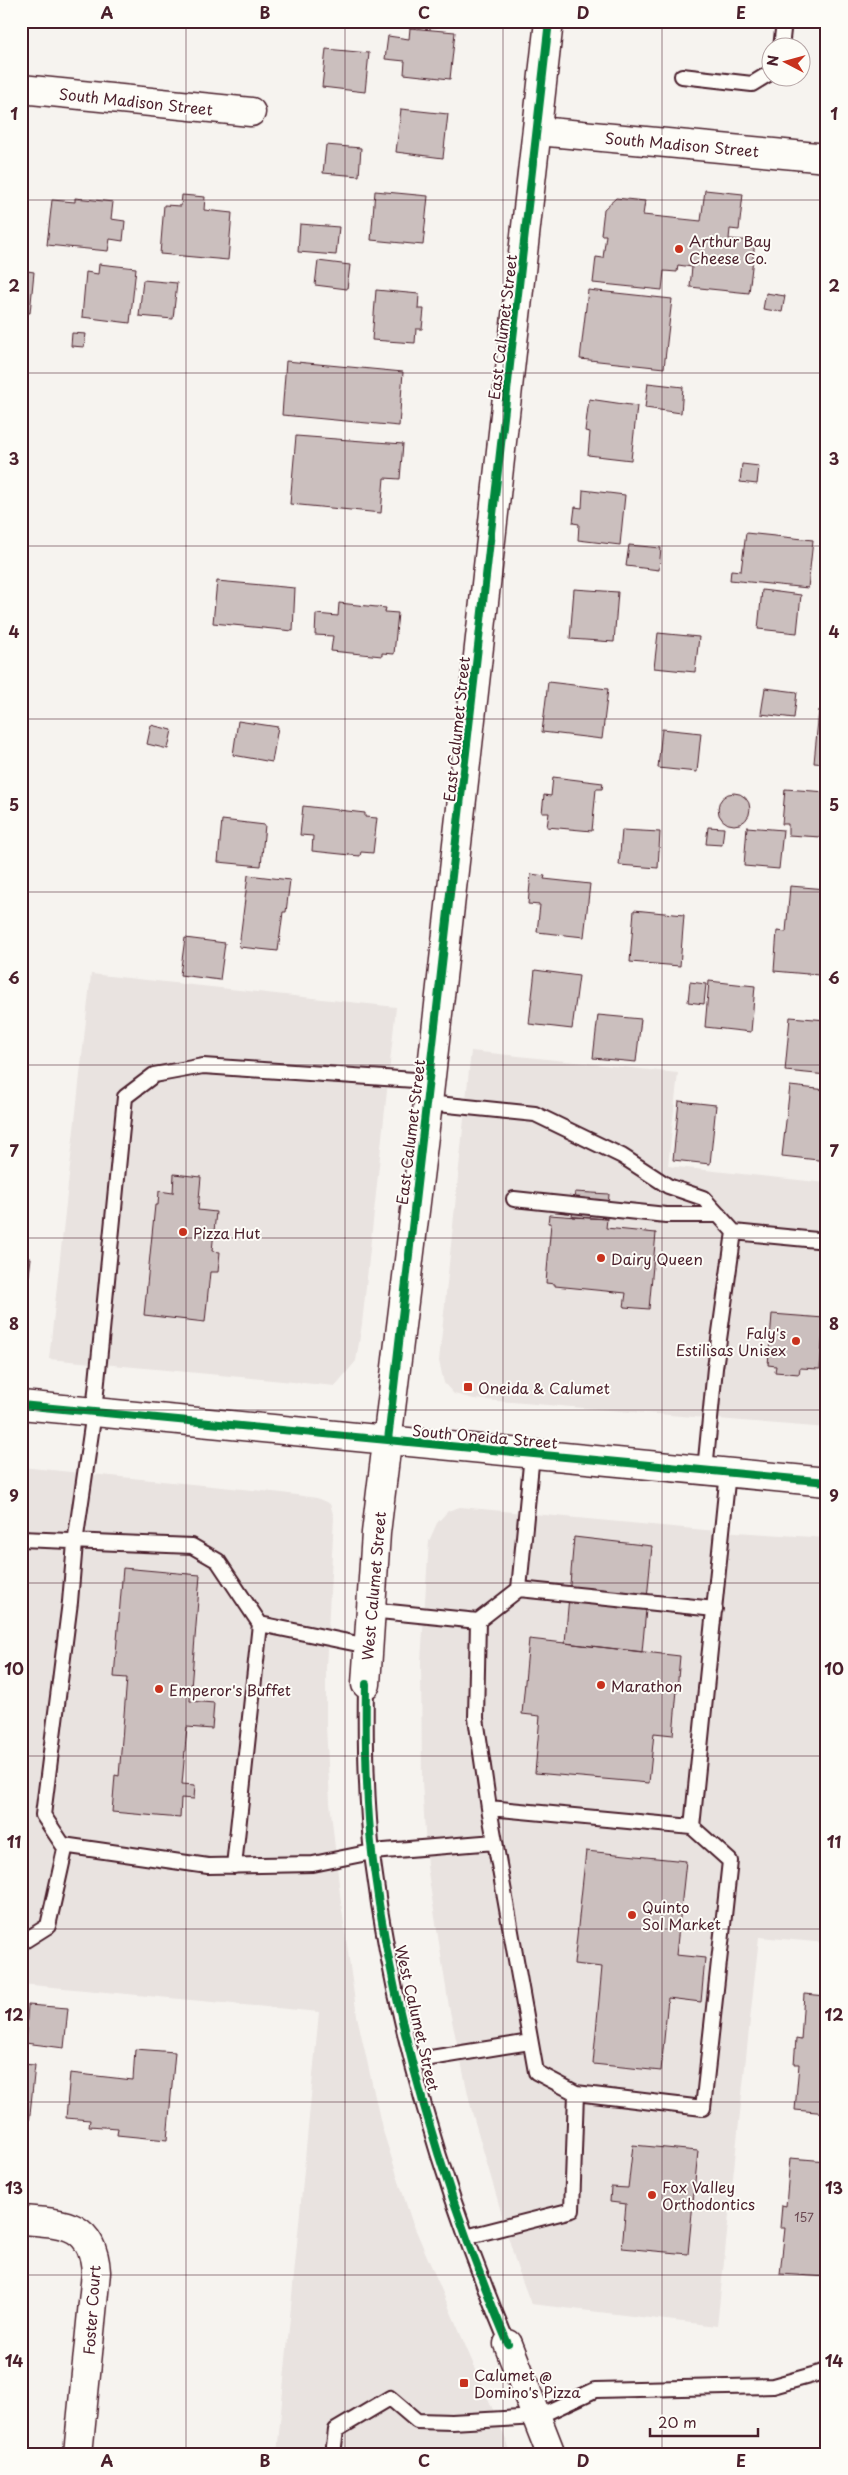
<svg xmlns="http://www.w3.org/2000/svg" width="848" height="2475" viewBox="0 0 848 2475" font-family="'Playpen Sans',sans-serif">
  <rect width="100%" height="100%" fill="#f6f3ef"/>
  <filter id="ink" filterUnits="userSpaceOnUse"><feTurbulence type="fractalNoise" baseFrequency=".02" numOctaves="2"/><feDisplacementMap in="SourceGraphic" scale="10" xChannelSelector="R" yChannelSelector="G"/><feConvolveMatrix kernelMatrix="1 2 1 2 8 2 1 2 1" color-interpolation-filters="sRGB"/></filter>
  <g filter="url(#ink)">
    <!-- built -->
    <path fill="#e9e3e0" d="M91,974l305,33 -34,317 -6,37 -21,25 -286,-27z
      M471,1051l207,22 -10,93 159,17v245l-353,-29 -20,-5 -10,-11 -5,-22z
      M21,1467l261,26 35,5 13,6 4,13 -8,151v57l4,77 11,101 16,113 25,112 29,91 101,235h-235l42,-442 -298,-28z
      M460,1507l245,23 122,8v405l-68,-6 -42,389 -186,-22 -14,-37 -45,-155 -23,-105 -22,-141 -5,-85 -1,-120 8,-120 8,-18 11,-12z"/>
    <!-- building -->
    <path fill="#cbbfbe" stroke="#4a1f2b" d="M410,28l45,4 -5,47 -46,-5 1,-13 -20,-2 3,-23 21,3z
      M326,49l43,4 -4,39 -43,-5z
      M401,109l47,5 -5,44 -47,-6z
      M326,145l35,3 -2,28 -36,-3z
      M21,190h6l-6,59z
      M705,190l38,4 -4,36 -9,-1 -1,10 26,2 -6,52 -59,-6 2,-20 -14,-2 -1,7 -13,-1 -2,19 -69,-7 3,-26 7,1 3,-23h-5l3,-26 12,-11 29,3 -2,14 58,6z
      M375,191l53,5 -5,49 -52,-5z
      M182,195l23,2 -1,13 28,3 -4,47 -68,-6 4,-49 17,1z
      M75,198l38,4 -2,17 14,2 -2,20 -13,-2 -2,12 -61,-6 5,-45 23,2z
      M300,224l39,3 -3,28 -38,-3z
      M318,261l32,4 -3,24 -32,-4z
      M99,264l37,4 -6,55 -48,-6 4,-45 12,2z
      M21,270l13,2 -4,41 -9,-1z
      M143,280l34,3 -4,36 -34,-3z
      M376,290l43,4 -1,15h6l-2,20h-6l-1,14 -43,-3z
      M588,290l84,9 -8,69 -84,-9z
      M766,293l19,3 -3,16 -19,-3z
      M72,333l14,1 -2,13 -13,-1z
      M286,361l117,11 -4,54 -117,-11z
      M648,383l35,4 -2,26 -36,-5z
      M589,399l48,7 -6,54 -43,-5 2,-23 -5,-1z
      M296,436l107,8 -3,35 -16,-1 -3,35 -91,-9z
      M742,464l17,2 -2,18 -17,-2z
      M583,490l42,5 -5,50 -42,-5 1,-16 -6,-1 2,-16 7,1z
      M746,533l67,7 -5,48 -78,-8 1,-10 10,1z
      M629,545l32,3 -2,22 -33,-4z
      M217,581l78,7 -2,43 -80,-8z
      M574,589l44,3 -4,50 -44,-3z
      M762,590l39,5 -4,38 -39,-4z
      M339,603l47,5 -1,4 13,1 -4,41 -12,-1v3l-51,-5 2,-15 -18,-1 1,-21 22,2z
      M658,633l41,4 -4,35 -41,-4z
      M825,636h2v35h-3l2,-19h-3z
      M548,682l60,7 -6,50 -60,-7z
      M765,688l32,4 -3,26 -33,-4z
      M819,710l8,1v53l-13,-1z
      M238,721l40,6 -6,35 -39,-7z
      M151,725l21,5 -4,19 -21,-5z
      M662,729l39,4 -4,39 -39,-4z
      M553,777l50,6 -1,6h-6l-4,42 -45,-4 2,-14h-7l2,-18 7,1z
      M785,789l42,3v35h-5l-1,10 -33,-2v-11h-6z
      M718 809a16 16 0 1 1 32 0a16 16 0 1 1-32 0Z
      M303,806l62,7v4l12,1 -4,35 -12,-1 -1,4 -48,-5 1,-15 -13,-1z
      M222,820l43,5 -4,41 -43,-4z
      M708,827l16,1 -2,17 -16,-1z
      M747,827l36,3 -4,39 -35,-3z
      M622,830l38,2 -2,36 -39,-3z
      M531,874l14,2 -1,3 46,5 -6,53 -47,-5 3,-27 -12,-1z
      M248,875l42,5 -4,32h-3l-5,39 -39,-4z
      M790,886l37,3v57h-6l-2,29 -45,-4 3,-40 9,1z
      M634,910l50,5 -4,51 -50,-4z
      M185,938l40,5 -5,37 -40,-5z
      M535,970l44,6 -7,53 -43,-5z
      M709,981l46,5 -4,46 -46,-5z
      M690,982l16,2 -2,20 -16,-2z
      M598,1015l43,4 -5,43 -43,-4z
      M790,1017l37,3v55l-42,-4z
      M790,1086l37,4v71l-45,-5z
      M679,1101l37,4 -6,59 -37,-4z
      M174,1174l27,3 -3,33 18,2 -4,39 8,1 -2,20h-8l-5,50 -61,-7 11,-110h3l1,-14 14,2z
      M575,1192l34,2 -2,25 -35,-2z
      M549,1215l58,4 -1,9 50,5 -7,76 -25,-2 2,-14 -71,-7v-2l-9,-1 5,-60h-3z
      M21,1257l10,1 -8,66 -2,-1z
      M772,1314l52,4 -4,51 -20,-1 -1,6 -24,-2 1,-6 -8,-1z
      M574,1537l78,9 -10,106 -77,-9z
      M123,1568l77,7 -10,126 24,2 -2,26 -25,-2 -5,57 13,1 -1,14 -13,-1 -1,20 -68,-6 3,-37 4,1 8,-98 -13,-1z
      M529,1639l151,17 -7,79 -19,-2 -5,50 -114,-10 5,-57 -18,-2z
      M586,1851l100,10 -10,94 29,3 -4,44 -33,-4 -7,73 -68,-7 9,-97 -28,-3z
      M804,1994l23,2v117l-32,-3 4,-46h-5l2,-25 5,1z
      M28,2005l40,3 -4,40 -39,-5z
      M135,2049l40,3 -8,88 -50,-5 1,-7 -29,-2 1,-6 -24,-2 4,-45 63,7z
      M21,2064l14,1 -6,59 -8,-1z
      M633,2145l65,6 -10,103 -66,-6 4,-44 -16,-2 1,-15 17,1z
      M790,2158l37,3v116l-47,-3 5,-46h-5l2,-23 4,1z"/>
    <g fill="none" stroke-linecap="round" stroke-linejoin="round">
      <!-- service casing -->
      <g stroke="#4a1f2b" stroke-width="18">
        <path id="service" d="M781,48l3,-27
          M682,76l70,8 18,-11
          M430,1081l-227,-15 -49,9 -29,22 -31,315 -19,131 -5,59 -27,213 20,30 145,21 105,-2 59,-12 123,-10
          M428,1103l107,11 87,42 46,30 35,12 31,34 93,9
          M514,1199l152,16h53
          M705,1470l10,-102 19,-136
          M21,1539l171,7 26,15 42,63 108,22
          M519,1589l13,-135
          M370,1610l108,11
          M366,1684c-1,60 0,119 7,178 21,163 71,330 135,482
          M489,1808l203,19 36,-355
          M692,1827l38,34 -27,247 -127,-15 -40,-21 -47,-264 -13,-90 2,-97 41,-32 196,20
          M234,1866l26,-242
          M21,1943l27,-17 18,-81
          M412,2061l118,-19
          M466,2237l106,-27 4,-117
          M333,2454l3,-24 54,-32 27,23 35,1 85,-5 58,-27 178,-4 54,-15"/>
      </g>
      <!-- minor casing -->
      <g stroke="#4a1f2b" stroke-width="31">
        <path id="minor" d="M21,89l230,23
          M538,131l289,27
          M21,2220c41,3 72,2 75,52l-18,182"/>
      </g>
      <!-- secondary casing -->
      <g stroke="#4a1f2b" stroke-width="31">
        <path id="secondary" d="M366,1684l10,-151 52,-430 121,-1082
          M508,2344l43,110"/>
      </g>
      <!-- primary casing -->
      <g stroke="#4a1f2b" stroke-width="31">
        <path id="primary" d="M21,1405l806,77"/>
      </g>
      <!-- service -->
      <use href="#service" stroke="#fdfcf7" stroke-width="14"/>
      <!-- minor -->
      <use href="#minor" stroke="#fdfcf7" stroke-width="28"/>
      <!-- secondary -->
      <use href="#secondary" stroke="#fdfcf7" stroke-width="28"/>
      <!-- primary -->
      <use href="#primary" stroke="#fdfcf7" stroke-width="28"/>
      <!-- cycleway casing -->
      <g stroke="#fdfcf7" stroke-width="11">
        <path id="cycleway" d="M21,1405l806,77
          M388,1440l161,-1419
          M366,1684c-1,60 0,119 7,178 21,163 71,330 135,482"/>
      </g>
      <!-- cycleway -->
      <use href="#cycleway" stroke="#00873e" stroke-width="8"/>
    </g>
  </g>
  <!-- grid -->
  <path fill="none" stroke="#4a1f2b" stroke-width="1" stroke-opacity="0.55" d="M186,21v2433M345,21v2433M503,21v2433M662,21v2433M21,200h806M21,373h806M21,546h806M21,719h806M21,892h806M21,1065h806M21,1238h806M21,1410h806M21,1583h806M21,1756h806M21,1929h806M21,2102h806M21,2275h806"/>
  <!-- markers -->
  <g fill="#c8321e" stroke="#fdfcf7" stroke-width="2">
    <circle cx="679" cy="249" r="5"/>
    <circle cx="183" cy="1232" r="5"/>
    <circle cx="601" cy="1258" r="5"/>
    <circle cx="796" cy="1341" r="5"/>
    <rect x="463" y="1382" width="10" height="10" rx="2.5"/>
    <circle cx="601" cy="1685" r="5"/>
    <circle cx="159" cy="1689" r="5"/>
    <circle cx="632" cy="1915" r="5"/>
    <circle cx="652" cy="2195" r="5"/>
    <rect x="459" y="2378" width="10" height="10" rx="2.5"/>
  </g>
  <g text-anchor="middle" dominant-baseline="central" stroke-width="4" stroke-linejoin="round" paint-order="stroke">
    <!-- number labels -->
    <g font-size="12" fill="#6a4750">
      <text x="804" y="2217">157</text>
    </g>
    <!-- street labels -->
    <g font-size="15" fill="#4a1f2b" stroke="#fdfcf7">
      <text transform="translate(136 101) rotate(6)">South Madison Street</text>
      <text transform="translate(682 144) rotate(5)">South Madison Street</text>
      <text transform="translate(502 327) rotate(-83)">East Calumet Street</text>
      <text transform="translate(456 729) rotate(-84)">East Calumet Street</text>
      <text transform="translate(410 1132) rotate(-83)">East Calumet Street</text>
      <text transform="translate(485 1436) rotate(5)">South Oneida Street</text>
      <text transform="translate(373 1586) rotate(-85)">West Calumet Street</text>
      <text transform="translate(418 2018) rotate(77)">West Calumet Street</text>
      <text transform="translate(91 2310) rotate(-86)">Foster Court</text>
    </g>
    <!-- poi labels -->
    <g font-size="15" fill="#4a1f2b" stroke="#fdfcf7" text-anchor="start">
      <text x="689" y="240">Arthur Bay<tspan x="689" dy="17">Cheese Co.</tspan></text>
      <text x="193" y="1232">Pizza Hut</text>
      <text x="611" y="1258">Dairy Queen</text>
      <text x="786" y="1332" text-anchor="end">Faly's<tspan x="786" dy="17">Estilisas Unisex</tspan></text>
      <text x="478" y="1387">Oneida &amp; Calumet</text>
      <text x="611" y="1685">Marathon</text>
      <text x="169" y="1689">Emperor's Buffet</text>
      <text x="642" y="1906">Quinto<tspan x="642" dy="17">Sol Market</tspan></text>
      <text x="662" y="2186">Fox Valley<tspan x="662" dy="17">Orthodontics</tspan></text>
      <text x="474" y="2374">Calumet @<tspan x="474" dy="17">Domino's Pizza</tspan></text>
    </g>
  </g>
  <!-- margin -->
  <rect width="848" height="2475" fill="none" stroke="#fdfcf7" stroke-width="55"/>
  <!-- north arrow -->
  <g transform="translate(786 62) rotate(276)"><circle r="24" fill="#fdfcf7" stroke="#b5a4a5"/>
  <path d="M0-4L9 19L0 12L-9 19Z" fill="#c8321e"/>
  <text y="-8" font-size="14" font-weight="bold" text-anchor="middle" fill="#4a1f2b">N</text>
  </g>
  <!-- scale -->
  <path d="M650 2428v8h108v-8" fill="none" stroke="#4a1f2b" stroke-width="2.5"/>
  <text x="658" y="2428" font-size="15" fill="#4a1f2b" stroke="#fdfcf7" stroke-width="4" paint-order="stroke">20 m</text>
  <rect x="28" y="28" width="792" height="2420" fill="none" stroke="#4a1f2b" stroke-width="2"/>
  <g font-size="16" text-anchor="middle" font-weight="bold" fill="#4a1f2b">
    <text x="107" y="19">A</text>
    <text x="265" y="19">B</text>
    <text x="424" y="19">C</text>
    <text x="583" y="19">D</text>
    <text x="741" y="19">E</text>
    <text x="14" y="120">1</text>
    <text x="834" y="120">1</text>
    <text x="14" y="292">2</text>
    <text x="834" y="292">2</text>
    <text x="14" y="465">3</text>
    <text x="834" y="465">3</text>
    <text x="14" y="638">4</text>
    <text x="834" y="638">4</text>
    <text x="14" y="811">5</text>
    <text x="834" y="811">5</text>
    <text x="14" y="984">6</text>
    <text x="834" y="984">6</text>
    <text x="14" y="1157">7</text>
    <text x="834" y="1157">7</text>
    <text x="14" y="1330">8</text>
    <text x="834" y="1330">8</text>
    <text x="14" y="1502">9</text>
    <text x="834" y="1502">9</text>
    <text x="14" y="1675">10</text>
    <text x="834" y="1675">10</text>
    <text x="14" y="1848">11</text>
    <text x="834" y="1848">11</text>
    <text x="14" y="2021">12</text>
    <text x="834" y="2021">12</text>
    <text x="14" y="2194">13</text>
    <text x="834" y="2194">13</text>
    <text x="14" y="2367">14</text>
    <text x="834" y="2367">14</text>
    <text x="107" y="2467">A</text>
    <text x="265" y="2467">B</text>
    <text x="424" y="2467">C</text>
    <text x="583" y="2467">D</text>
    <text x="741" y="2467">E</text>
  </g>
</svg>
